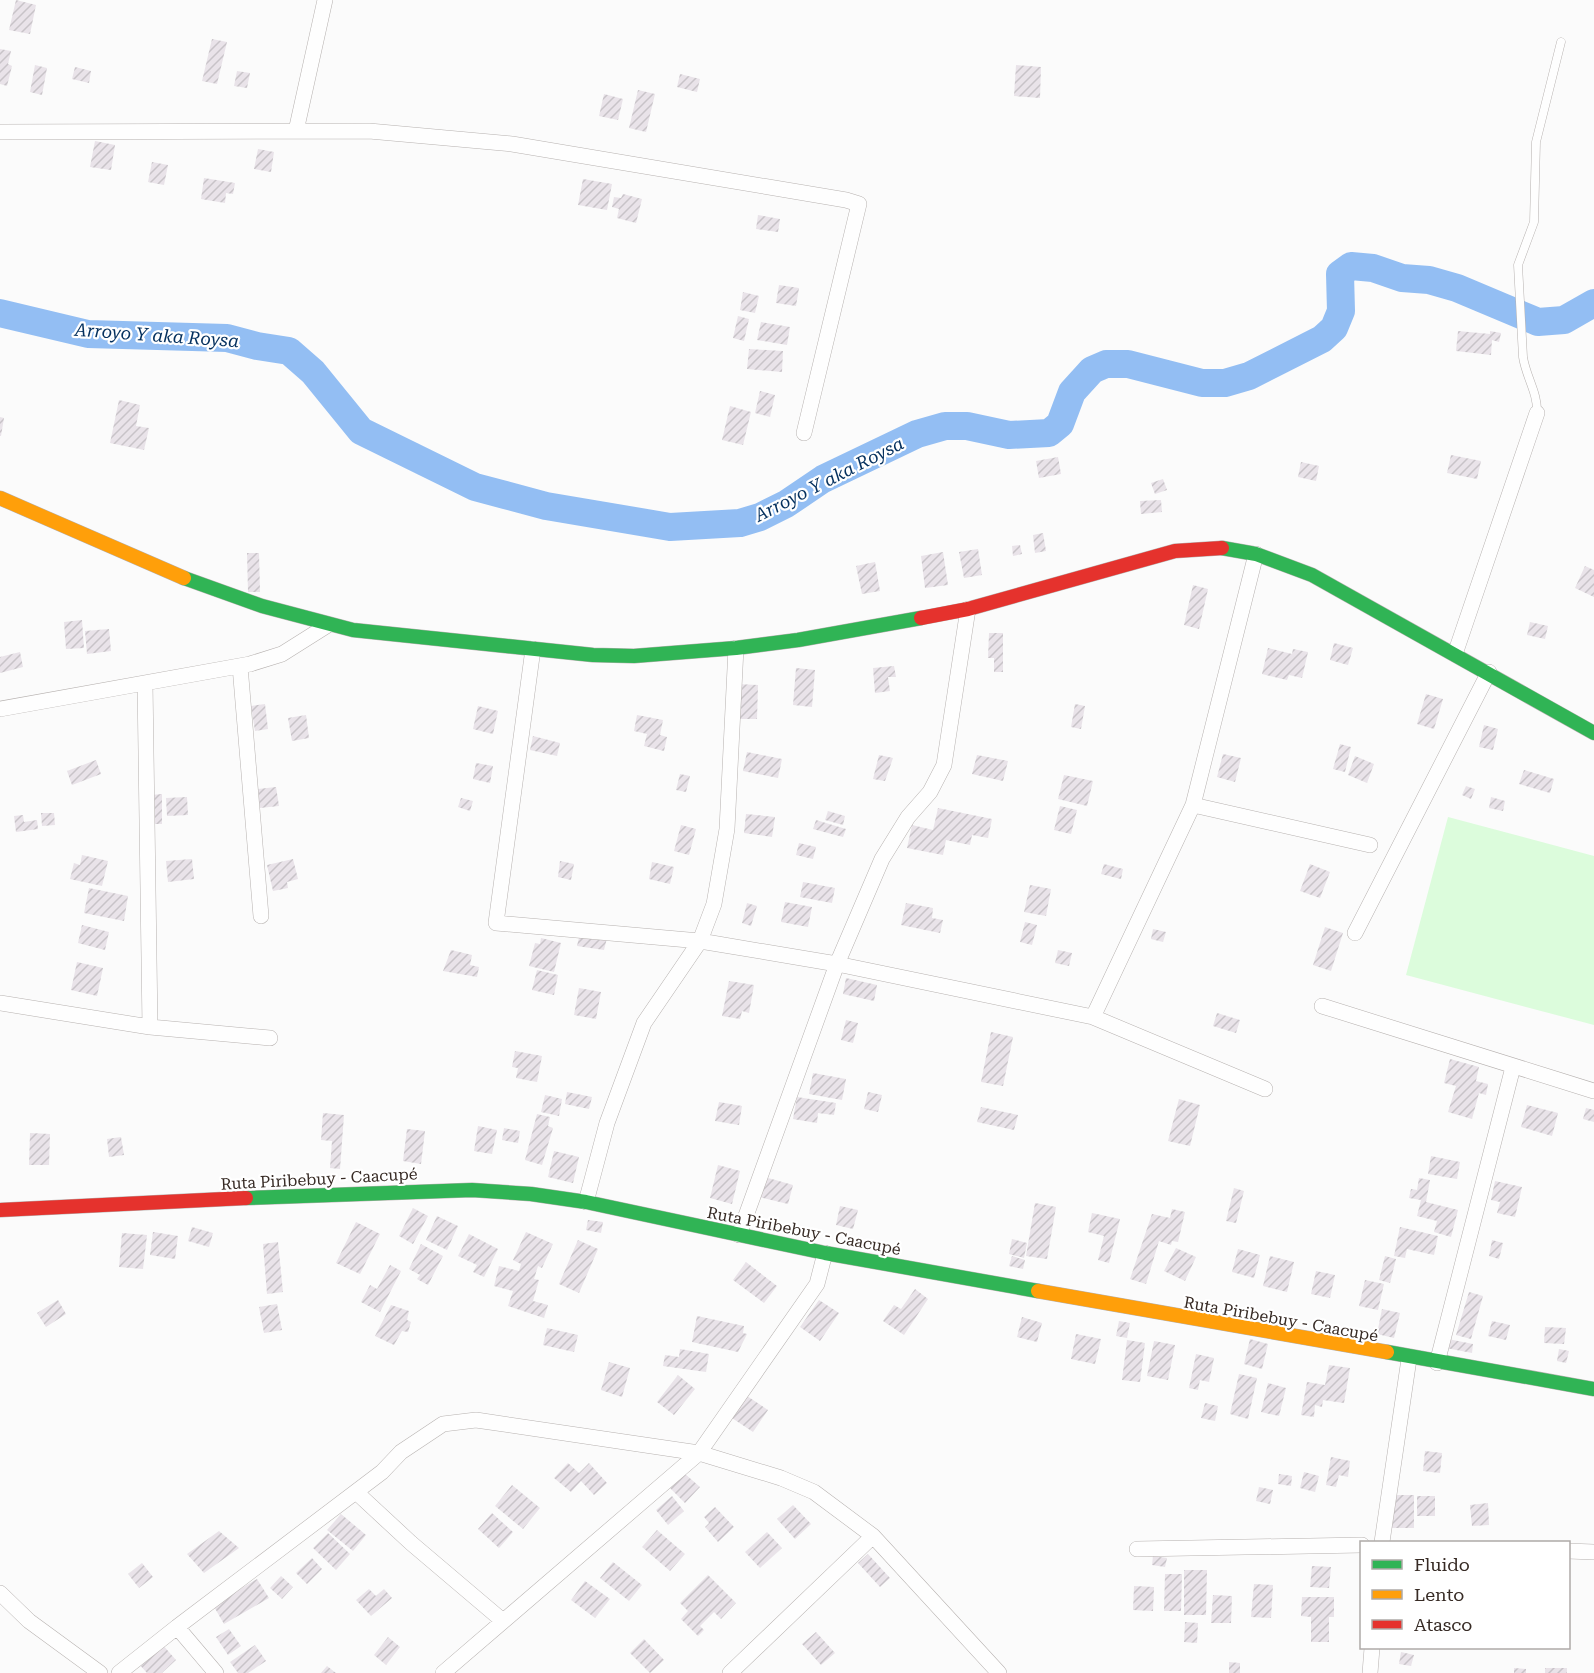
<svg xmlns="http://www.w3.org/2000/svg" width="1594" height="1673" viewBox="0 0 1594 1673" font-family="'Roboto Serif',serif">
  <defs>
    <pattern id="building-hatch" width="6" height="6" patternUnits="userSpaceOnUse" patternTransform="scale(1.5)"><rect width="6" height="6" fill="#e9e3e9"/><path d="M-1 1l2-2M0 6l6-6M5 7l2-2" fill="none" stroke="#c8c3c8"/></pattern>
  </defs>
  <rect width="100%" height="100%" fill="#fbfbfb"/>
  <!-- pitch -->
  <path fill="#dcfcdc" d="M1448,817l146,39v169l-188,-50z"/>
  <g fill="none" stroke-linecap="round" stroke-linejoin="round">
    <!-- river -->
    <path stroke="#93bef3" stroke-width="28" d="M0,313l88,21 139,4 30,8 32,5 24,21 48,59 114,56 71,19 124,21 70,-4 20,-6 26,-13 37,-25 94,-45 28,-8h22l42,9 40,-2 11,-9 12,-32 20,-22 14,-6h22l74,19h23l24,-7 73,-37 12,-11 7,-17 -1,-37 11,-8 22,2 29,10 27,2 28,8 81,34 26,-2 30,-17"/>
  </g>
  <!-- building -->
  <path fill="url(#building-hatch)" d="M16,0l20,5 -6,29 -21,-4z
    M212,39l15,3 -10,42 -15,-3z
    M0,49l11,2 -3,13 4,2 -5,20 -7,-2z
    M35,65l12,3 -5,27 -12,-3z
    M1016,65l25,2 -1,31 -26,-2z
    M75,67l16,4 -2,12 -17,-4z
    M237,71l13,2 -3,15 -13,-2z
    M680,74l20,5 -3,13 -20,-5z
    M638,90l17,4 -9,38 -17,-4z
    M604,94l19,5 -5,21 -19,-4z
    M95,141l20,4 -4,25 -21,-3z
    M258,149l16,3 -3,20 -17,-3z
    M152,162l16,3 -4,20 -16,-3z
    M204,178l31,5 -2,11 -7,-1 -1,10 -24,-4z
    M583,179l29,5 -5,26 -29,-5z
    M623,194l19,5 -6,24 -19,-5 2,-9 -7,-2 2,-10 7,1z
    M758,215l22,4 -2,13 -22,-3z
    M779,285l20,3 -3,18 -20,-3z
    M743,292l16,4 -4,17 -15,-3z
    M738,316l11,3 -5,22 -11,-3z
    M761,322l29,5 -3,18 -30,-5z
    M1458,331l32,3v-3l11,2 -2,9 -7,-2 -1,15 -35,-4z
    M749,349l34,2 -1,21 -35,-3z
    M760,391l15,4 -5,22 -15,-4z
    M119,400l21,5 -4,21 13,2 -5,22 -34,-7z
    M730,406l21,6 -8,33 -21,-5z
    M0,417l4,1 -3,18h-1z
    M1451,455l30,6 -4,18 -30,-6z
    M1058,457l3,17 -22,4 -3,-17z
    M1301,462l18,4 -3,15 -18,-4z
    M1163,479l4,11 -12,4 -4,-11z
    M1161,500l1,12 -21,2 -1,-13z
    M1043,533l3,18 -11,2 -2,-18z
    M1020,545l2,9 -9,2 -1,-10z
    M978,549l4,26 -18,3 -5,-26z
    M943,552l5,33 -23,3 -4,-32z
    M247,553h12l1,39h-12z
    M875,562l5,29 -18,3 -6,-28z
    M1585,566l9,4v27l-19,-9z
    M1193,585l15,4 -9,40 -15,-4z
    M82,620l2,28 -18,1 -2,-27z
    M1530,622l18,4 -3,13 -18,-4z
    M109,629l2,22 -24,3 -2,-23z
    M989,633h14v39h-9v-14h-6z
    M1334,643l19,5 -5,17 -18,-5z
    M1268,648l24,6 1,-5 15,3 -6,26 -13,-3 -2,5 -25,-6z
    M20,652l3,15 -23,6v-16z
    M894,666l2,11h-8l2,14 -15,2 -2,-25z
    M796,668l19,2 -3,37 -19,-2z
    M737,684l21,1 -1,34h-21z
    M1426,694l17,5 -9,30 -17,-5z
    M265,704l3,25 -13,2 -4,-25z
    M1075,704l10,2 -4,23 -10,-2z
    M478,706l20,5 -5,23 -20,-5z
    M306,715l3,23 -17,3 -4,-23z
    M637,715l26,5 -3,15 7,2 -3,14 -20,-5 3,-12 -13,-3z
    M1484,725l14,4 -5,21 -14,-3z
    M533,736l27,7 -3,13 -27,-6z
    M1340,744l11,3 -6,25 -12,-3z
    M747,752l35,7 -4,19 -35,-7z
    M1223,754l18,4 -6,24 -18,-5z
    M879,755l14,3 -8,23 -12,-2z
    M977,755l31,6 -5,20 -31,-7z
    M1355,756l19,8 -7,19 -19,-8z
    M96,760l5,14 -29,11 -5,-14z
    M476,763l17,3 -3,17 -17,-4z
    M1524,770l30,9 -4,14 -31,-9z
    M680,774l10,2 -4,16 -10,-2z
    M1064,775l29,6 -6,25 -29,-7z
    M1466,786l9,3 -4,10 -9,-4z
    M276,787l3,19 -19,2 -2,-19z
    M162,794v30h-10l-1,-29z
    M187,797l1,18 -21,1 -1,-18z
    M1491,797l14,4 -2,10 -14,-3z
    M461,798l12,3 -3,10 -12,-4z
    M1060,806l17,4 -6,24 -17,-4z
    M938,808l54,11 -4,19 -16,-3 -2,10 -24,-5 -3,15 -36,-7 5,-23 21,5z
    M828,811l17,5 -2,9 -18,-5z
    M41,813h13l1,12 -13,1z
    M746,814l29,3 -3,20 -28,-4z
    M23,815l1,7 13,-2 1,9 -22,3 -2,-16z
    M816,820l30,9 -3,8 -30,-8z
    M681,825l15,4 -7,26 -15,-4z
    M799,843l17,4 -3,12 -17,-4z
    M82,855l26,6 -6,25 -32,-7 4,-16 6,2z
    M192,859l2,20 -26,3 -2,-21z
    M293,859l5,20 -11,3 1,6 -15,3 -6,-26z
    M560,861l14,3 -3,16 -13,-3z
    M652,862l22,5 -4,17 -21,-5z
    M1104,864l19,5 -2,10 -20,-5z
    M1310,864l20,8 -10,26 -20,-7z
    M803,882l32,6 -3,15 -32,-6z
    M1030,885l21,4 -5,27 -22,-4z
    M89,888l39,8 -4,25 -40,-8z
    M785,902l27,5 -4,20 -27,-5z
    M747,903l10,3 -6,20 -9,-3z
    M906,903l27,5 -1,10 11,2 -3,13 -39,-8z
    M1025,922l12,3 -5,20 -12,-3z
    M82,925l27,7 -4,18 -27,-7z
    M1325,927l18,6 -12,38 -18,-6z
    M1153,929l13,3 -3,10 -12,-3z
    M580,933l27,5 -3,12 -27,-4z
    M541,938l20,5 -7,29 -25,-6 6,-23 5,1z
    M451,950l21,5 -2,10 9,2 -2,10 -34,-6z
    M1058,950l14,3 -3,13 -14,-3z
    M77,962l26,6 -6,28 -26,-6z
    M537,970l21,5 -4,20 -22,-5z
    M846,978l31,7 -3,16 -31,-7z
    M729,981l25,4 -5,28 -7,-2 -2,8 -18,-3z
    M579,988l22,4 -5,27 -22,-4z
    M1217,1013l23,7 -4,13 -23,-7z
    M846,1020l12,3 -5,20 -12,-3z
    M991,1032l22,5 -10,49 -22,-4z
    M515,1051l27,5 -5,26 -21,-4 2,-10 -6,-1z
    M1450,1059l29,8 -3,14 12,3 -2,11 -7,-2 -7,26 -24,-7 8,-26 -12,-3z
    M813,1073l33,6 -4,21 -33,-6z
    M567,1092l25,5 -3,12 -24,-5z
    M868,1092l14,3 -4,17 -14,-3z
    M545,1095l17,4 -3,17 -18,-4z
    M797,1097l39,6 -2,12 -16,-2 -1,10 -24,-4z
    M1179,1099l21,6 -10,41 -22,-5z
    M719,1102l23,4 -3,19 -24,-4z
    M1527,1105l31,8 -6,23 -31,-9z
    M981,1107l37,8 -4,15 -37,-8z
    M1586,1108l8,2v12l-11,-3z
    M323,1113l21,2 -4,54 -10,-1 2,-27 -11,-1z
    M537,1114l13,3 -2,9 5,2 -11,37 -17,-5z
    M478,1126l19,4 -5,24 -18,-3z
    M504,1128l16,3 -2,12 -16,-3z
    M407,1129l18,2 -4,33 -18,-3z
    M30,1133l20,1 -1,31h-20z
    M121,1137l3,18 -15,2 -2,-18z
    M554,1151l25,6 -6,26 -25,-6z
    M1431,1156l29,6 -3,17 -29,-5z
    M718,1165l22,6 -8,33 -22,-6z
    M761,1176l32,9 -5,19 -33,-8z
    M1419,1178l11,2 -4,22 32,8 -7,27 -17,-5 3,-11 -20,-5 4,-16 -12,-2 2,-9 6,1z
    M1495,1181l27,6 -7,30 -18,-4 3,-11 -9,-2z
    M1234,1188l10,3 -8,32 -10,-2z
    M1035,1203l21,4 -9,52 -21,-3z
    M840,1206l18,4 -5,19 -17,-4z
    M413,1208l15,8 -15,28 -14,-8z
    M1172,1209l13,3 -7,30 -6,-1 -1,4 -12,-4 -13,43 -16,-5 22,-65 18,4z
    M1092,1213l28,6 -11,44 -11,-3 6,-24 -16,-4z
    M437,1216l21,10 -11,24 -21,-10z
    M588,1220l15,2 -2,11 -15,-3z
    M356,1222l24,12 -20,40 -24,-11z
    M192,1227l21,6 -4,14 -21,-6z
    M1400,1227l38,9 -4,19 -27,-6 -2,9 -11,-2z
    M153,1232l25,4 -3,23 -25,-4z
    M526,1232l27,12 -11,24 -4,-2 -4,13 5,1 -6,21 15,4 -4,13 -36,-12 5,-15 -19,-5 5,-20 20,5 2,-7 -8,-4z
    M122,1233l25,2 -4,34 -24,-2z
    M469,1234l29,15 -14,28 -11,-5 4,-7 -19,-9z
    M1012,1239l15,4 -3,15 -15,-4z
    M578,1240l20,9 -19,44 -20,-9z
    M1492,1240l11,3 -4,16 -10,-3z
    M278,1242l5,50 -16,2 -4,-50z
    M421,1244l22,12 -15,29 -11,-6 3,-4 -11,-6z
    M1176,1248l20,9 -11,24 -21,-10z
    M1238,1249l22,6 -6,23 -22,-6z
    M1012,1256l13,4 -2,9 -14,-3z
    M1270,1256l24,6 -7,30 -24,-6z
    M1385,1256l11,3 -6,24 -11,-3z
    M746,1262l31,24 -13,17 -31,-23z
    M390,1265l11,6 -21,41 -19,-10 9,-17 7,4z
    M1316,1271l19,4 -5,23 -19,-4z
    M1365,1280l19,4 -6,26 -19,-4z
    M915,1289l13,10 -24,36 -21,-14 11,-16 7,4z
    M1469,1292l14,4 -12,43 -15,-4z
    M58,1300l8,14 -20,13 -9,-14z
    M819,1300l20,13 -19,28 -20,-14z
    M277,1304l5,26 -18,3 -5,-26z
    M391,1305l18,6 -2,9 4,2 -3,10 -6,-1 -8,14 -19,-9z
    M1382,1309l18,4 -6,25 -17,-4z
    M697,1316l47,10 -1,7 4,1 -9,18 -46,-10z
    M1022,1317l20,6 -5,19 -20,-5z
    M1119,1321l11,2 -3,15 -11,-2z
    M1492,1321l18,4 -4,15 -18,-4z
    M1545,1327l21,1 -2,16 -20,-1z
    M547,1328l31,7 -4,17 -31,-7z
    M1076,1334l25,5 -6,25 -24,-5z
    M1250,1339l18,5 -6,25 -18,-5z
    M1448,1339l25,5 -1,9 -26,-5z
    M1127,1340l18,3 -5,39 -18,-2z
    M1154,1341l21,4 -7,35 -21,-4z
    M680,1349l29,5 -3,18 -43,-6 2,-11 14,2z
    M1559,1349l10,2 -3,12 -9,-2z
    M1196,1354l18,4 -5,24 -9,-2 -2,10 -9,-2z
    M609,1362l21,6 -8,29 -21,-7z
    M1329,1365l21,3 -6,35 -21,-3 -1,7 -7,-2 -1,12 -13,-2 6,-33 18,3z
    M1239,1374l18,4 -9,41 -18,-5z
    M678,1375l17,14 -21,26 -17,-13z
    M1268,1383l18,5 -7,28 -18,-4z
    M747,1396l21,14 -15,22 -21,-14z
    M1205,1403l13,3 -3,15 -14,-3z
    M1425,1451l17,2 -2,20 -17,-2z
    M1331,1457l19,4 -2,16 -9,-2 -3,12 -10,-2z
    M568,1463l11,10 10,-10 18,20 -13,12 -13,-14 -10,11 -17,-14z
    M1304,1472l15,4 -4,16 -15,-4z
    M684,1473l16,14 -15,16 -15,-15z
    M1279,1474l13,2 -1,10 -13,-2z
    M512,1485l28,23 -17,21 -28,-23z
    M1259,1487l14,3 -3,14 -14,-3z
    M1391,1495h23v33h-23z
    M672,1496l12,15 -16,14 -12,-15z
    M1417,1496h18v20h-18z
    M1488,1503l1,22 -17,1 -2,-21z
    M793,1505l18,19 -16,15 -18,-20z
    M715,1507l19,20 -16,15 -13,-15 4,-4 -5,-6z
    M492,1513l21,19 -14,16 -21,-19z
    M341,1514l25,21 -13,16 -26,-21z
    M657,1530l28,24 -15,17 -28,-24z
    M219,1531l20,17 -35,25 -17,-19z
    M767,1532l15,16 -22,20 -15,-16z
    M328,1533l22,21 -14,16 -23,-22z
    M868,1554l22,24 -10,9 -22,-24z
    M1153,1556l14,2 -2,9 -13,-2z
    M312,1558l10,11 -15,15 -11,-11z
    M613,1562l29,23 -13,16 -29,-23z
    M142,1563l11,14 -14,11 -11,-14z
    M1312,1566l19,1 -2,21 -19,-1z
    M1184,1570h23l-1,45h-22z
    M1165,1574h17l-1,37h-17z
    M708,1575l28,28 -15,16 -7,-7 -14,14 4,4 -6,6 -17,-17 7,-8 -8,-8z
    M281,1576l12,11 -11,12 -12,-11z
    M257,1579l12,19 -45,26 -11,-19z
    M585,1581l25,18 -15,19 -24,-18z
    M1254,1584l19,1 -2,33 -20,-1z
    M1134,1586l20,1 -1,24 -20,-1z
    M369,1589l7,7 8,-7 8,9 -21,18 -15,-16z
    M1213,1595l19,1 -1,27h-20z
    M1302,1597h32v20h-5v25h-18v-25l-10,-1z
    M1185,1622l13,1 -1,20 -13,-1z
    M229,1629l12,17 -13,9 -12,-18z
    M816,1632l19,21 -14,12 -19,-21z
    M388,1637l12,10 -14,18 -12,-10z
    M644,1639l20,21 -14,13 -20,-20z
    M161,1643l15,17 -14,13h-15l-9,-10z
    M255,1645l11,16 -18,12h-10l-8,-11z
    M1401,1652l13,3 -3,11 -12,-2z
    M1229,1662l11,1v10h-11z
    M327,1666l9,7h-15z
    M1514,1668l12,1v4h-12z
    M1545,1668h22v5h-22z"/>
  <g fill="none" stroke-linecap="round" stroke-linejoin="round">
    <!-- lane casing -->
    <g stroke="#b7b2b0" stroke-width="9">
      <path id="lane" d="M1537,413c1,-20 -11,-36 -14,-56l-5,-92 16,-43 2,-80 25,-100"/>
    </g>
    <!-- street casing -->
    <g stroke="#b7b2b0" stroke-width="16">
      <path id="street" d="M296,131l29,-131
        M0,132l369,-1 143,13 334,56 13,4 -55,229
        M533,649l-37,274 204,18 137,23 256,53 172,72
        M1455,654l82,-241
        M240,666l21,250
        M145,683l5,344
        M0,709l250,-45 32,-10 46,-29
        M1193,805l177,40
        M1355,933l134,-261
        M0,1003l150,24 120,11
        M1322,1006l272,85
        M1093,1017l100,-212 63,-251
        M586,1202l21,-79 37,-100 56,-82 14,-37 13,-75 9,-181
        M739,1235l98,-271 45,-105 26,-42 22,-25 14,-27 24,-156
        M1437,1363l76,-296
        M356,1492l55,51 92,78
        M1382,1542l27,-183
        M1137,1549l225,-4
        M1568,1551l26,1
        M0,1593l29,28 71,52
        M119,1673l58,-46
        M216,1673l-39,-46 205,-155 19,-20 42,-28 33,-4 223,33 82,25 33,14 59,44 126,137
        M443,1673l256,-220 118,-169 8,-31
        M730,1673l143,-137
        M1370,1673l2,-25"/>
    </g>
    <!-- fast casing -->
    <g stroke="#b7b2b0" stroke-width="15">
      <path id="fast" d="M1222,548l34,6 56,21 282,158
        M184,578l78,28 91,24 240,25 41,1 102,-8 62,-8 123,-22
        M246,1198l226,-8 59,4 55,8 239,51 213,38
        M1387,1352l207,37"/>
    </g>
    <!-- slow casing -->
    <g stroke="#b7b2b0" stroke-width="15">
      <path id="slow" d="M0,498l184,80
        M1038,1291l349,61"/>
    </g>
    <!-- jam casing -->
    <g stroke="#b7b2b0" stroke-width="15">
      <path id="jam" d="M921,618l47,-9 207,-58 47,-3
        M0,1210l246,-12"/>
    </g>
    <!-- lane -->
    <use href="#lane" stroke="#fefefe" stroke-width="8"/>
    <!-- street -->
    <use href="#street" stroke="#fefefe" stroke-width="15"/>
    <!-- fast -->
    <use href="#fast" stroke="#30b455" stroke-width="14"/>
    <!-- slow -->
    <use href="#slow" stroke="#ff9f0a" stroke-width="14"/>
    <!-- jam -->
    <use href="#jam" stroke="#e5322d" stroke-width="14"/>
  </g>
  <g text-anchor="middle" dominant-baseline="central" stroke-width="4.5" stroke-linejoin="round" paint-order="stroke">
    <!-- street labels -->
    <g font-size="16" fill="#372b25" stroke="#fff">
      <text transform="translate(319 1179) rotate(-3)">Ruta Piribebuy - Caacupé</text>
      <text transform="translate(804 1231) rotate(11)">Ruta Piribebuy - Caacupé</text>
      <text transform="translate(1281 1319) rotate(10)">Ruta Piribebuy - Caacupé</text>
    </g>
    <!-- water labels -->
    <g font-size="18" font-style="italic" fill="#04305e" stroke="#fff">
      <text transform="translate(157 335) rotate(4)">Arroyo Y aka Roysa</text>
      <text transform="translate(829 479) rotate(-27)">Arroyo Y aka Roysa</text>
    </g>
  </g>
  <!-- legend -->
  <rect x="1360" y="1541" width="210" height="108" fill="#ffffff" stroke="#afaaa8" stroke-width="1.5"/>
  <rect x="1372" y="1560" width="30" height="9" fill="#30b455" stroke="#afaaa8" stroke-width="1.5"/>
  <text x="1414" y="1571" font-size="18" fill="#372b25">Fluido</text>
  <rect x="1372" y="1590" width="30" height="9" fill="#ff9f0a" stroke="#afaaa8" stroke-width="1.5"/>
  <text x="1414" y="1601" font-size="18" fill="#372b25">Lento</text>
  <rect x="1372" y="1620" width="30" height="9" fill="#e5322d" stroke="#afaaa8" stroke-width="1.5"/>
  <text x="1414" y="1631" font-size="18" fill="#372b25">Atasco</text>
</svg>
